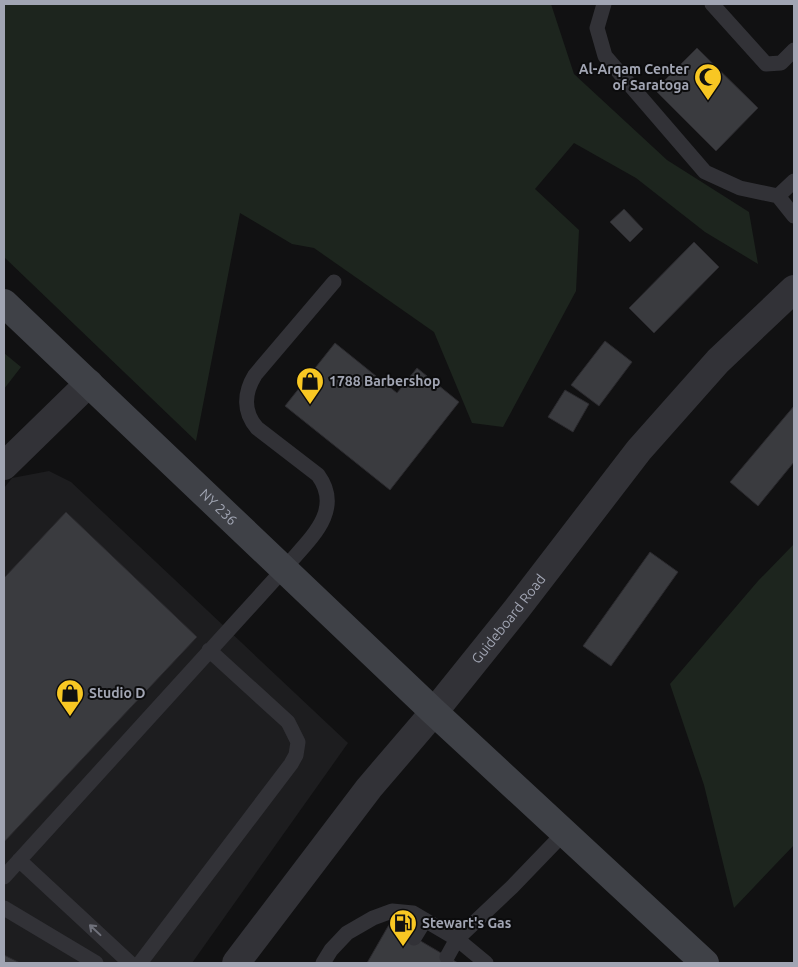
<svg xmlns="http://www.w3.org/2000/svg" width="798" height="967" viewBox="0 0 798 967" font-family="Ubuntu,sans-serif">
  <rect width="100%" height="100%" fill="#111112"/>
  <!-- built -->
  <path fill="#1d1d1f" d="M49,471l22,11 277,261 -156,220h-188v-475l8,-10z"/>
  <!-- green -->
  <path fill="#1d251e" d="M4,4h547l23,70 93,86 82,52 9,52 -53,-32 -69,-54 -62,-35 -39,46 44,41 -3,61 -73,136 -31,-4 -38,-91 -120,-84 -22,-4 -52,-31 -44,228 -192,-184z
    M4,353l17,14 -17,22z
    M794,544v301l-60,63 -30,-123 -34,-101 88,-103z"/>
  <!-- building -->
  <path fill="#3a3b3f" stroke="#2b2a2e" d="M697,48l61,60 -42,43 -61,-61z
    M624,209l19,20 -13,13 -20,-20z
    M694,242l25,25 -65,66 -25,-25z
    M605,341l27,21 -33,44 -28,-21z
    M335,343l62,50 20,-25 42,34 -69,88 -105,-84z
    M565,390l24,14 -16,28 -25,-15z
    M794,406v56l-36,44 -28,-24z
    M66,512l131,125 -193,205v-264z
    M650,552l28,20 -67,94 -28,-20z
    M390,923l68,40h-91z
    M4,955l16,8h-16z"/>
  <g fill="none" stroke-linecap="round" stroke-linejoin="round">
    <!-- service -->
    <path stroke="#323237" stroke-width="15" d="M604,4l-7,24 8,28 100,116 35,16 38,8 16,20
      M712,4l54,60 15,-1 13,-13
      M778,196l16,-15
      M19,860l111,103
      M4,877l280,-308c23,-28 61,-57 34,-94l-61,-47c-14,-16 -13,-35 -2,-53l79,-93
      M4,908l92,55
      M414,938l11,-18
      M447,957l10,-18 29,24
      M140,963l151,-199 5,-9 2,-13 -10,-20 -79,-72
      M323,963l8,-13 16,-17 26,-15 19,-7 21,2 44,26 55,-52 52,-54"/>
    <!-- minor -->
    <path stroke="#323237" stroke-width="28" d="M4,466l85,-83"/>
    <!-- tertiary -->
    <path stroke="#323237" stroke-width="28" id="s1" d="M236,963l133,-175 65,-76 82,-102 123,-160 79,-89 76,-72"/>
    <!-- secondary -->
    <path stroke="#3f4147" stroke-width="28" id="s2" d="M4,303l430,409 271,251"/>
  </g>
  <!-- one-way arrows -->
  <defs><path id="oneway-shaft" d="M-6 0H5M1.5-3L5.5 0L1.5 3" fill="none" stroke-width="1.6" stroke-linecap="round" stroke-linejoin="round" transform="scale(1.25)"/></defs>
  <use stroke="#6f717b" href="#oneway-shaft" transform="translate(95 930) rotate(-137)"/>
  <!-- icons -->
  <defs>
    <g id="mosque-pin" transform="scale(1.4375)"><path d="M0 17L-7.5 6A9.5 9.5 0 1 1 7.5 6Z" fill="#f8c723" stroke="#0c0c0d"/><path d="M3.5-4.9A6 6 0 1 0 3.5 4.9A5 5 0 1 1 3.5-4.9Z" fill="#111"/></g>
    <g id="shop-pin" transform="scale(1.4375)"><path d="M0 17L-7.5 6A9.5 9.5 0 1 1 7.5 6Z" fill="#f8c723" stroke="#0c0c0d"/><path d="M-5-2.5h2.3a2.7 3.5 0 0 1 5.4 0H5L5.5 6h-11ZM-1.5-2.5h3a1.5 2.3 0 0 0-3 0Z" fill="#111"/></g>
    <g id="fuel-pin" transform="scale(1.4375)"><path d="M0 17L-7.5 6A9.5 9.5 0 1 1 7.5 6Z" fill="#f8c723" stroke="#0c0c0d"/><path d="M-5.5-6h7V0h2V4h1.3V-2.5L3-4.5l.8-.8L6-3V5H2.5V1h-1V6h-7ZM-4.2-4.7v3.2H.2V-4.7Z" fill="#111"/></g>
  </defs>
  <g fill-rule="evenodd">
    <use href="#mosque-pin" x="708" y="77"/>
    <use href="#shop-pin" x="310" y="381"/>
    <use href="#shop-pin" x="70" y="693"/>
    <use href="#fuel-pin" x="403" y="923"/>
  </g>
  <g text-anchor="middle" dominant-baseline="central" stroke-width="4" stroke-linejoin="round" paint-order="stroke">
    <!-- poi labels -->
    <g font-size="14" font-weight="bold" fill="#a1a5b3" stroke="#0c0c0d" text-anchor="start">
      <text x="689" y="69" text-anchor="end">Al-Arqam Center<tspan x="689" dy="16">of Saratoga</tspan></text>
      <text x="329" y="381">1788 Barbershop</text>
      <text x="89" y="693">Studio D</text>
      <text x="422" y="923">Stewart's Gas</text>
    </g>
    <!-- street labels -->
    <g font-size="14" fill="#a1a5b3" stroke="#0c0c0d">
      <text stroke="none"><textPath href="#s2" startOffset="296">NY 236</textPath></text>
      <text stroke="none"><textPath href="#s1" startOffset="439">Guideboard Road</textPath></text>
    </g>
  </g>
  <!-- border -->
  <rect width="798" height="967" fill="none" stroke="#a1a5b3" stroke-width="10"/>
</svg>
